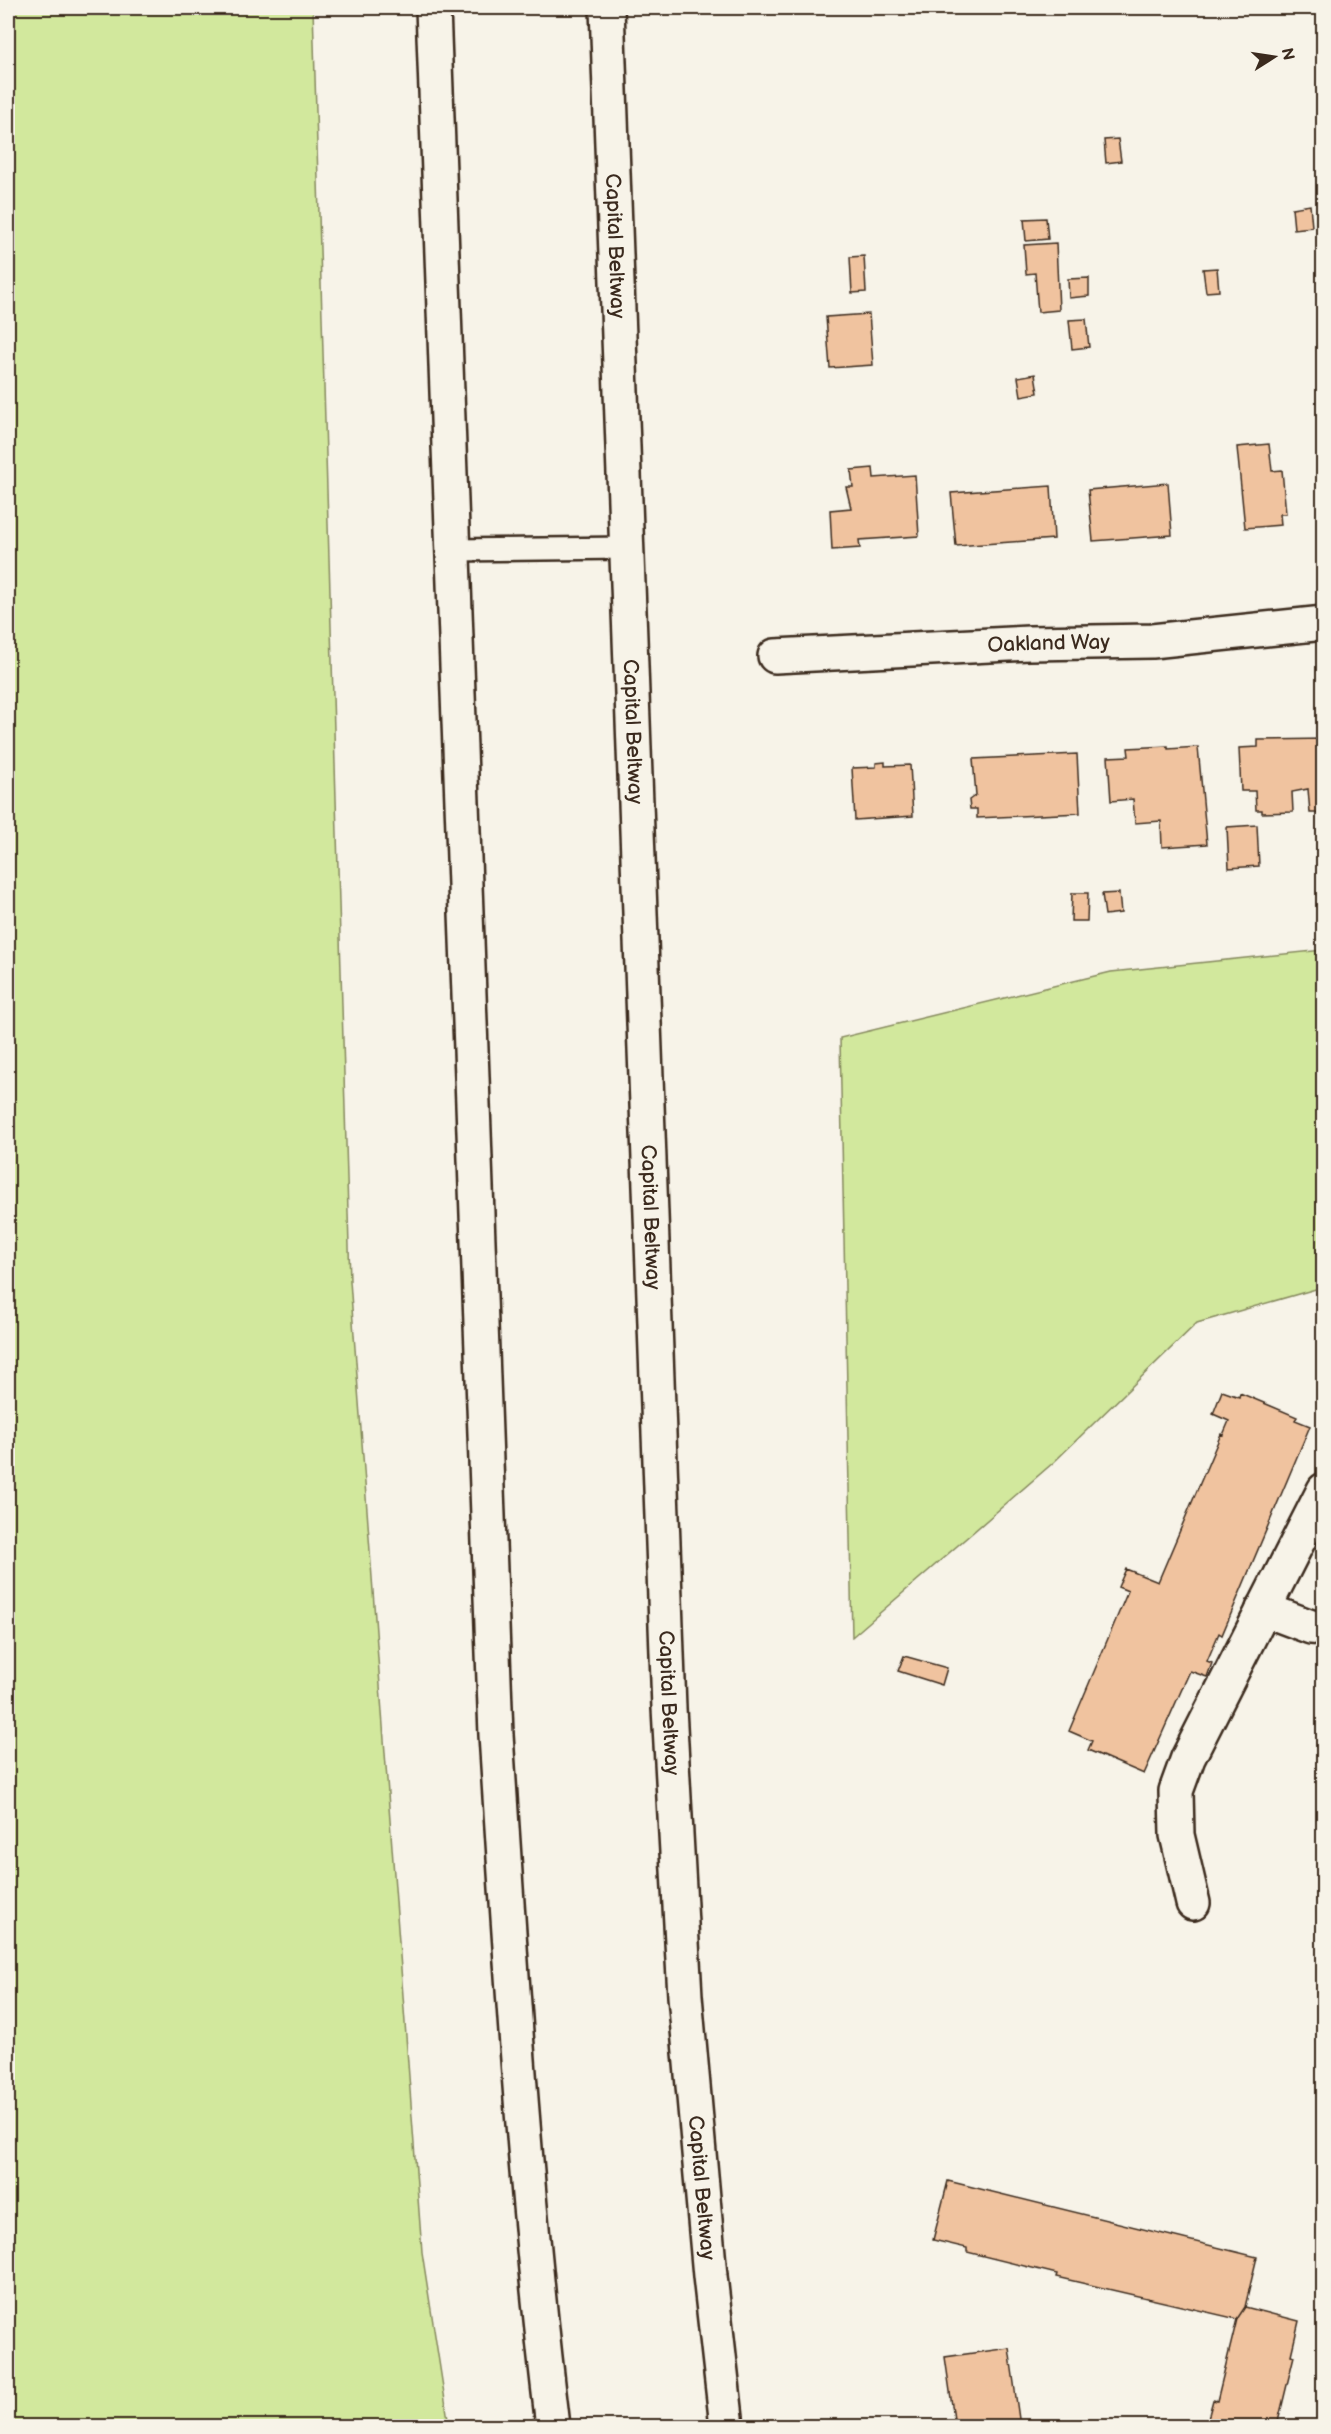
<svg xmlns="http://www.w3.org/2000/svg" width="1331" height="2434" viewBox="0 0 1331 2434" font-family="'Balsamiq Sans',sans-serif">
  <rect width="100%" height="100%" fill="#f7f3e8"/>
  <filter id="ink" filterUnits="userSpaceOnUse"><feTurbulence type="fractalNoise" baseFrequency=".0167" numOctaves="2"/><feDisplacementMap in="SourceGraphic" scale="12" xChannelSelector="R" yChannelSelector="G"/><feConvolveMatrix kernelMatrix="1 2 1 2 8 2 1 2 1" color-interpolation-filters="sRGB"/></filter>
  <g filter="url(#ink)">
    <!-- green -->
    <path fill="#d2e89d" stroke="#86895e" stroke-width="1.5" d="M8,8h305l37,1273 72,971 27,174h-441z
      M1323,950v337l-126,36 -143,139 -202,175 -12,-599 271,-66z"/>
    <!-- building -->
    <path fill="#f0c39f" stroke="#3b2a1e" stroke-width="1.5" d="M1118,139l3,22 -15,2 -2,-23z
      M1310,205l2,22 -18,2 -2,-21z
      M1046,218l2,21 -22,2 -2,-22z
      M1056,243l3,67 -21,2 -3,-39 -9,1 -2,-29z
      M864,256l2,36 -14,1 -2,-36z
      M1217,268l2,23 -13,1 -3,-23z
      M1089,278v18l-20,2 -1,-19z
      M869,314l4,51 -43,3 -4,-51z
      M1086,319l3,28 -17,2 -3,-29z
      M1035,374l3,19 -17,3 -3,-19z
      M1269,444l3,27 10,-1 4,44h-6l1,11 -36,3 -8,-81z
      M873,468l1,10 41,-3 4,61 -60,4 1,8 -28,2 -2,-40 21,-2 -5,-21h7l-2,-17z
      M1168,483l4,52 -79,6 -5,-51z
      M1051,486l3,53 -98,7 -5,-53z
      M1324,739v74h-14l-2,-24 -16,3 1,20 -31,1v-3h-6l-1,-19h-14l-2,-43 19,-1v-7z
      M1168,746v3l30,-2 9,97 -45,3 -1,-26 -26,2 -2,-24 -22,2 -3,-44 21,-1 -1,-8z
      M1077,754l3,59 -103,5v-9h-7l-1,-9 7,-5 -3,-36z
      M885,762v4l25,-1 3,51 -58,4 -3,-52 24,-1v-4z
      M1257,825l2,41 -30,2 -2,-41z
      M1072,893h16l-1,28h-16z
      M1119,893l2,20 -16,2 -3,-21z
      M1222,1391l17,6 1,-4 57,24 -2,3 15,6 -88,209 -3,-2 -12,28 5,2 -5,14 -17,-6 -46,103 -56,-24 4,-9 -23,-10 59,-140 -10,-4 8,-18 32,13 63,-148 2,1 6,-14 -16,-7z
      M904,1656l43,12 -5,17 -44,-14z
      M948,2181l309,76 -12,50 -8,12 -181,-42 1,-3 -90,-22v-4l-34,-8z
      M1245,2307l54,14 -8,34 3,1 -17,70h-71l7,-26 4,1 20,-82z
      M1009,2348l11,78h-65l-10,-69z"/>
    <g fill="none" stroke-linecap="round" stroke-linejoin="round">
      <!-- service casing -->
      <g stroke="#3b2a1e" stroke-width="26">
        <path id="service" d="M454,550l172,-2"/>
      </g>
      <!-- minor casing -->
      <g stroke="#3b2a1e" stroke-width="38">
        <g id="minor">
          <path id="s1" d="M775,656l254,-13 123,-2 172,-18"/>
          <path d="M1263,1609l48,18 13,1"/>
          <path d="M1193,1903l-16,-68 -1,-44 12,-33 136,-268"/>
        </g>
      </g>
      <!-- motorway casing -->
      <g stroke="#3b2a1e" stroke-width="38">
        <g id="motorway">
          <path d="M433,8l63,1727c15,231 29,462 57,691"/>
          <path id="s2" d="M607,8l62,1700 16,288 25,280 17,150"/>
        </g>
      </g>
      <!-- service -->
      <use href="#service" stroke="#f7f3e8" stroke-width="21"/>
      <!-- minor -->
      <use href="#minor" stroke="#f7f3e8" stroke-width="33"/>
      <!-- motorway -->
      <use href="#motorway" stroke="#f7f3e8" stroke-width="33"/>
    </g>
  </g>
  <g text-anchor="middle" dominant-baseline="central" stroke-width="4.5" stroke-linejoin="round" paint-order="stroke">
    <!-- street labels -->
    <g font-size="21" fill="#3b2a1e" stroke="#f7f3e8">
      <text stroke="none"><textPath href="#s2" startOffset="238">Capital Beltway</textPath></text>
      <text stroke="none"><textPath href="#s1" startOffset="274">Oakland Way</textPath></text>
      <text stroke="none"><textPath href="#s2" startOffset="724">Capital Beltway</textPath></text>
      <text stroke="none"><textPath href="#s2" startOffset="1210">Capital Beltway</textPath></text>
      <text stroke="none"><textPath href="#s2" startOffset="1696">Capital Beltway</textPath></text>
      <text stroke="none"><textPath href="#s2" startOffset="2182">Capital Beltway</textPath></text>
    </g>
  </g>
  <!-- margin -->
  <rect width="1331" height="2434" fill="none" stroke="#f7f3e8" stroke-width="30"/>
  <rect x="15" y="15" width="1301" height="2404" fill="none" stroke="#3b2a1e" stroke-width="2" filter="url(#ink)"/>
  <!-- north arrow -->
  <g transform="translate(1274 57) rotate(78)" stroke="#f7f3e8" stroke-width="4.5" paint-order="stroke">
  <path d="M0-4.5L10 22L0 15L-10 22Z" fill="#3b2a1e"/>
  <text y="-9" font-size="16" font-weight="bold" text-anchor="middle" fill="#3b2a1e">N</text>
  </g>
</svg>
